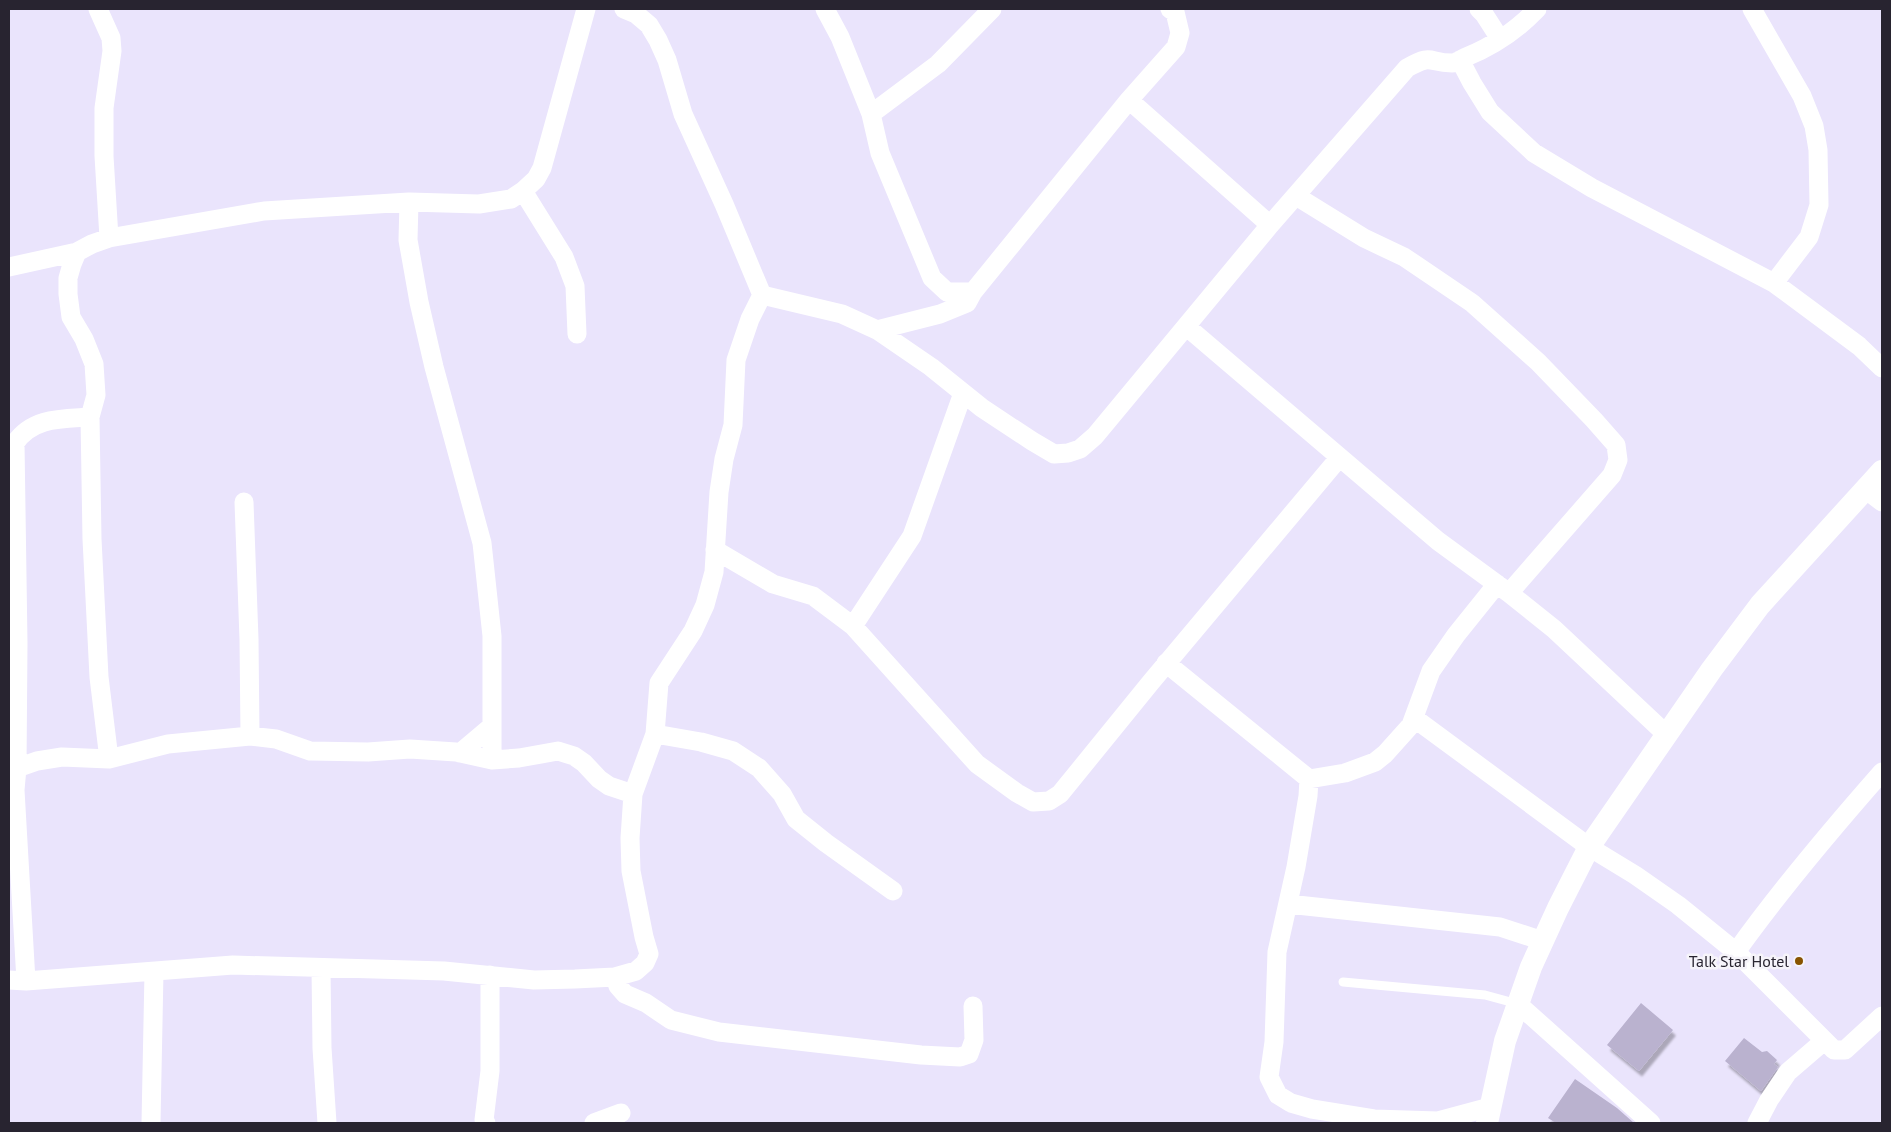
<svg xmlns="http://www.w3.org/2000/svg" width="1891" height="1132" viewBox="0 0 1891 1132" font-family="'PT Sans',sans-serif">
  <defs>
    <filter id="shadow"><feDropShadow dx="3" dy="5.5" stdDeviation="1" flood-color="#0004"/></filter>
  </defs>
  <rect width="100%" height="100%" fill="#eae4fc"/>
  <!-- building -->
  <path fill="#bab2cf" filter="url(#shadow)" d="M1641,1003l32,27 -34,41 -32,-26z
    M1744,1038l18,14 5,-1 10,9 -3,4 4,3 -17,24 -36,-30z
    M1575,1079l42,29 17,15h-78l-8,-5z"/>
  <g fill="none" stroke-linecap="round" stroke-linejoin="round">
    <!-- service -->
    <path stroke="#fff" stroke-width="9" d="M1343,982l142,13 33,9"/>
    <!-- minor -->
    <path stroke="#fff" stroke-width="19" d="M98,9l13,29 1,13 -8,57v48l5,82
      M624,9l12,5 13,11 9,15 9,20 16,54 41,90 38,91 80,19 35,16 54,37 51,41 50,33 22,13 14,-1 12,-4 15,-13 175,-211 137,-157c26,-15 21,-5 45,-5 4,0 10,-4 14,-6 27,-11 51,-27 71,-48
      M825,9l15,28 31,77 9,39 52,125 15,14h26
      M1479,9l5,5 16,25
      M1752,9l50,87 12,30 4,24 1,55 -10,32 -35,46
      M1460,60l12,23 18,29 44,41 58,35 182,95 85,63 23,22
      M1129,100l141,125
      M871,114l67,-50 54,-55
      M523,191l41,66 11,29 2,48
      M1296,196l68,42 40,19 68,46 66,59 56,58 22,25 2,15 -6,15 -103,118
      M409,202l-1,38 11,62 15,65 48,176 10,93v124
      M9,267l68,-15
      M1187,327l251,214 71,52 45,36 113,106
      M877,330l63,-16 27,-11 6,-11 156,-192 47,-53 4,-14 -5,-21 -5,-3
      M1865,489l17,13
      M244,502l5,137 1,97
      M715,550l58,34 40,12 40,30 124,138 40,29 16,9 16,-1 11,-7 91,-112 188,-224
      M853,626l59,-90 51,-143
      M1166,663l143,116
      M1414,718l175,129 46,28 43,30 58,47 98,98h11l37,-34
      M655,734l46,8 32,9 26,17 23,26 14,25 30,24 67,48
      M460,753l32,-27
      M109,759l-10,-82 -7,-138 -2,-122 6,-22 -2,-31 -10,-25 -13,-22 -3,-23v-16l4,-14 5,-12 15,-8 17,-6 155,-27 145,-9 70,2 32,-5 12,-8 13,-12 6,-11 44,-159
      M17,768l20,-7 25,-4 47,2 59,-15 82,-8 26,3 34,12 58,1 42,-3 46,3 36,8 27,-2 39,-7 16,5 10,7 15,16 10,7 24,8
      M1309,779l-1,17 -12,71 -19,85 -3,90 -5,35 9,18 13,8 21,6 62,10 64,2 52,-14
      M1309,779l36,-6 30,-11 10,-8 26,-29 20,-54 25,-36 41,-51
      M1288,904l212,23 43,14
      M1736,952c45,-63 95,-122 146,-180
      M321,968l1,80 5,75
      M615,977l3,9 7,8 21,9 25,17 48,12 202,23 39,2 9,-3 5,-14 -1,-34
      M9,980l17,1 207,-16 211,6 90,9 41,-1 40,-2 21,-6 9,-8 4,-9 -5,-17 -13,-66 -1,-33 3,-44 22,-60 4,-51 34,-52 12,-26 9,-33 5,-80 5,-33 9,-34 3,-65 14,-41 12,-24
      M26,981l-11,-191 2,-22 1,-125 -3,-200c18,-26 47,-24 75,-26
      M1518,1004l133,119
      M151,1123l3,-151
      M486,1123l-2,-3 6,-49v-96
      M594,1123l27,-10
      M1757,1123l12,-23 19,-28 36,-31"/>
    <!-- tertiary -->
    <path stroke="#fff" stroke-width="22" d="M1487,1123l18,-82 26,-74 27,-59 31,-61 123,-178 48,-64 122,-134"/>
  </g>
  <!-- markers -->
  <circle fill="#885300" stroke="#f6f4fa" stroke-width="2" cx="1799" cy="961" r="5"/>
  <g text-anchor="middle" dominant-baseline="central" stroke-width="5" stroke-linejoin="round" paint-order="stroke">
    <!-- poi labels -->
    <g font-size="16" fill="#282430" stroke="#f6f4fa" text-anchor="end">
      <text x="1789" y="961">Talk Star Hotel</text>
    </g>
  </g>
  <!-- border -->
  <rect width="1891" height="1132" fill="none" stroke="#282430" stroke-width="20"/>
</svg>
